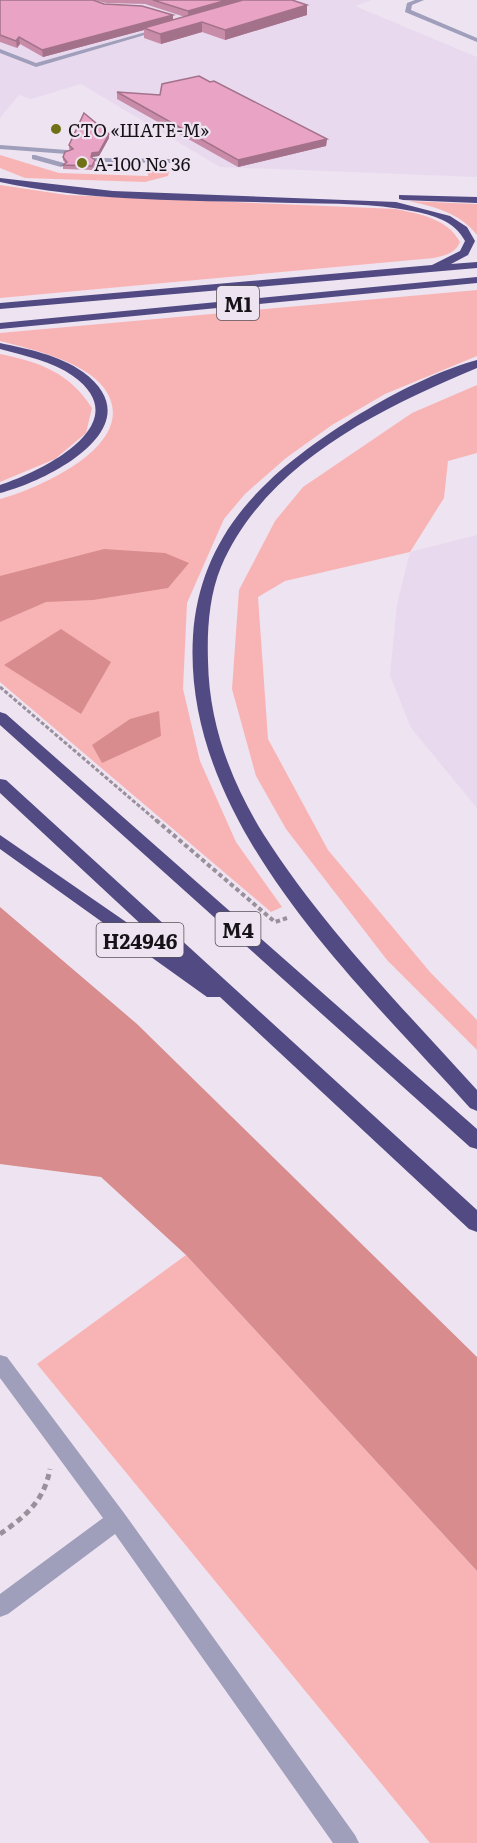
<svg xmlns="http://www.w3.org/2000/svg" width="477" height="1843" viewBox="0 0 477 1843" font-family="Literata,serif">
  <rect width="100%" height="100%" fill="#eee3f1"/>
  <!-- built -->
  <path fill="#e9d9ee" d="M0,0h372l-17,6 122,51v120l-257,-10 -139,-83 -50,15 -12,-4 -19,23z
    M477,535v273l-66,-80 -21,-53 7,-71 13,-52z"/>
  <!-- green -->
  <path fill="#f8b4b4" d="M0,155l59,18 89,3 -1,-11 10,4 8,-1 4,4 -1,4 -23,6 -120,-4 -25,-10z
    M0,185l67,10 329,14c24,5 52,10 64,33 -5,12 -15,13 -26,16l-434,40z
    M409,201l68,3v31c-17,-22 -42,-28 -68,-34z
    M477,290v66l-92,38 -53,31 -46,33 -41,36 -21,25 -37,84 -4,86 17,72 36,81 46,65 -11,5 -271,-230v-183c38,-10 144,-56 104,-111 -20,-27 -73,-39 -104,-47v-8z
    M0,354c40,8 70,19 92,54l-6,25 -31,26 -55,23z
    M477,385v68l-29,8 -4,37 -34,54 -125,29 -27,16 10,142 60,111 102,122 47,48v30l-90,-90 -101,-131 -30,-53 -24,-87 7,-99 36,-69 28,-34 109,-74z
    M186,1255l291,316v272h-47l-393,-479z"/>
  <!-- forest -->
  <path fill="#d88c8d" d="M104,549l61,4 24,10 -21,25 -75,12 -47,2 -46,20v-46z
    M61,629l50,33 -30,52 -77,-49z
    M159,711l2,25 -59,27 -10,-18 38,-26z
    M0,907l137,117 340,333v214l-291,-316 -85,-78 -101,-13z"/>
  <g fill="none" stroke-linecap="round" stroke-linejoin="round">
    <!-- path-far2 -->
    <path stroke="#98909a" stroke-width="3" stroke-dasharray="4 2" stroke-linecap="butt" d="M0,687l158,135"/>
    <!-- path-far1 -->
    <path stroke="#98909a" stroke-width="4" stroke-dasharray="4.5 3" stroke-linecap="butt" d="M156,820l119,102 12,-4"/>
    <!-- path -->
    <path stroke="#98909a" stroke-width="5" stroke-dasharray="6 4.5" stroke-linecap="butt" d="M0,1534c26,-18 44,-33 50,-65"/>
    <!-- lane -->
    <path fill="#9f9ebb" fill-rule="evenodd" d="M415,0h9l-12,5 -1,5 66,28v4l-72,-30 2,-9z
      M160,28l5,1 -129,38 -36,-14v-4l36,14z
      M0,145l67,5 4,2 -4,2 -67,-5z
      M35,155l29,8 1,2 -4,2 -29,-8v-4z
      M94,158l80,1 4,2 -4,2 -77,-1 -4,-2z
      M0,1355l7,2 117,156 231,322 4,8h-26l-218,-309 -107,80 -8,3v-23l103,-76 -103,-140z"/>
    <!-- highway -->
    <path fill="#514a83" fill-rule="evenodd" d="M0,178l113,13 283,11 54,14 17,11 8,14 -7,14 -17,9 26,-2v6l-477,41v-6l432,-38 28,-14 5,-10c-10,-20 -32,-26 -53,-30 -39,-8 -78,-7 -118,-8 -98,-3 -197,0 -294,-21z
      M399,195l78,2v6l-74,-3 -4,-1z
      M477,277v6l-477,46v-6z
      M0,343c28,6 59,12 83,29 73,54 -35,109 -83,121v-8c40,-13 140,-61 73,-109 -21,-15 -48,-20 -73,-27z
      M477,360v8c-98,41 -212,96 -256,199 -12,29 -14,63 -13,94 1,63 23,121 56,174 60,94 139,173 213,255v21l-7,-3c-114,-128 -288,-285 -277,-472 4,-62 31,-113 76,-155 50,-47 142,-103 208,-121z
      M0,712l6,2 471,415v20l-7,-2 -470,-422z
      M0,779l6,1 471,430v22l-8,-3 -249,-232h-13l-207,-148v-14l174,120 -174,-162z"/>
  </g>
  <!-- wall -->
  <path fill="#c88ca9" d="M0,0l104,4 69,11v5l12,-3 -40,-13 -39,-1 -12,-3h198l15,5v10l-82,25 -23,-8 -41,12 -17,-6v-8l-101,27 -23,-13 -3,4 -17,-6z
    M117,92l43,3 167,44 -1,7 -88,21 -121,-68z
    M109,134v4l-10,18 -7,1 3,7 -2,6 -30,-1v-4l2,-2 -2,-3v-3l7,-7 -1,-2v-3z"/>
  <!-- shaded-wall -->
  <path fill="#a3728a" d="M227,0h24l-63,18v-7z
    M307,5v10l-82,25v-10z
    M173,15v7l-29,6v2l-101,27 -1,-7z
    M202,22v10l-41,12 -1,-10z
    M19,37l1,7 -3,4 -1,-7z
    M109,134v4l-10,18 -7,1 -1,4 1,-8z
    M327,139l-1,7 -88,21v-7z"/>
  <!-- building -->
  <path fill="#e9a3c5" stroke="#a3728a" stroke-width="1.5" d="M0,0h93l11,4 38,2 31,9 -131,35 -23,-13 -3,4 -16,-6z
    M153,0h74l-39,11z
    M243,0h49l15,5 -82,25 -23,-8 -42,12 -16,-6z
    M199,76l11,6 4,-1 113,58 -89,21 -121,-68 43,3 2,-11z
    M84,113l25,21 -10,18 -7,1 -1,4 4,3 -3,6 -29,-1 4,-3 -4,-5 2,-5 8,-3 -4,-4z"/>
  <!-- markers -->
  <g fill="#707116" stroke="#eee3f1" stroke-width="2">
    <circle cx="56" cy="129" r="6"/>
    <circle cx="82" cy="163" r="6"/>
  </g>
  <g text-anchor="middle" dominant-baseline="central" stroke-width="4.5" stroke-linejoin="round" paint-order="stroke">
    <!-- far-poi labels -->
    <g font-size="18" fill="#161217" stroke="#eee3f1" text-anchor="start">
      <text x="68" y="129">СТО «ШАТЕ-М»</text>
      <text x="94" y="163">А-100 № 36</text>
    </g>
    <!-- shield labels -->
    <g fill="#eee3f1" stroke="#575158" stroke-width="1.5">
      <rect x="217" y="286" width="42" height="34" rx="4.5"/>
      <rect x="215.5" y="912" width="45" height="34" rx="4.5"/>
      <rect x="96.5" y="923" width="87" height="34" rx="4.5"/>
    </g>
    <g font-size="20" font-weight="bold" fill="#161217">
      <text x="238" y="303">М1</text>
      <text x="238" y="929">М4</text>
      <text x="140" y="940">Н24946</text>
    </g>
  </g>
</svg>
